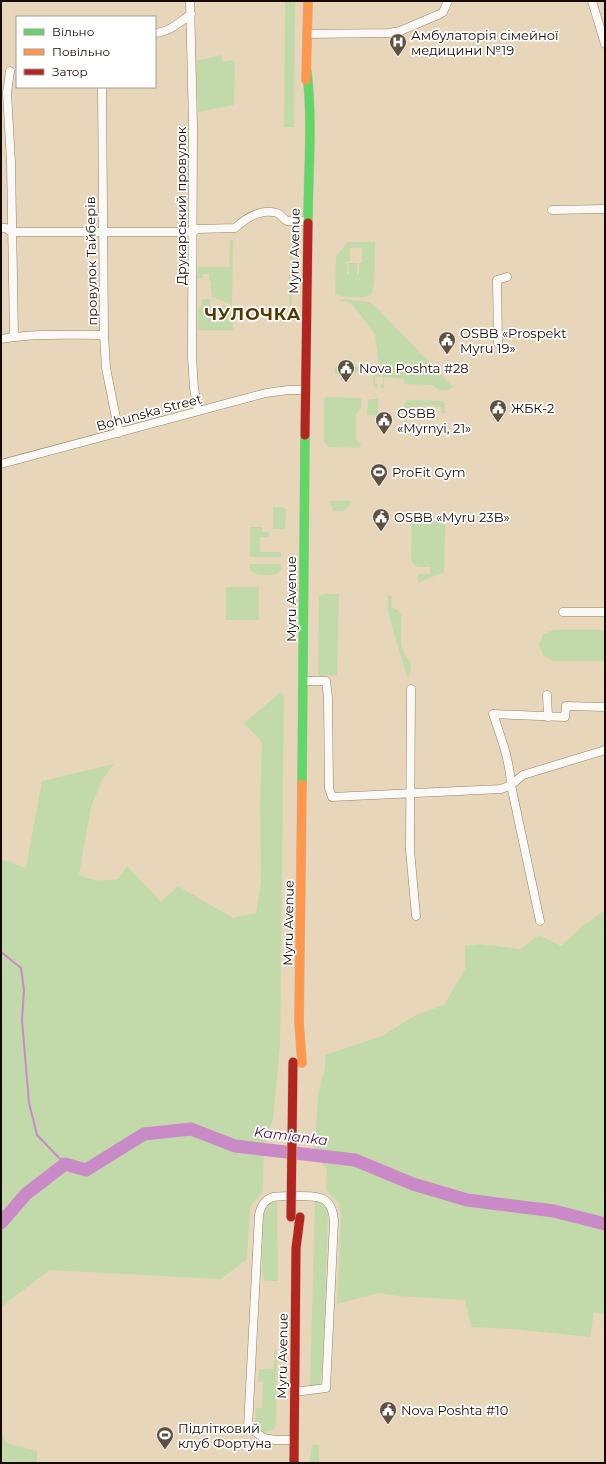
<svg xmlns="http://www.w3.org/2000/svg" width="606" height="1464" viewBox="0 0 606 1464" font-family="Montserrat,sans-serif">
  <rect width="100%" height="100%" fill="#e7d6ba"/>
  <!-- green -->
  <path fill="#c2daa9" fill-rule="evenodd" d="M285,1h10l-1,126h-10z
    M222,55l1,7 9,-2 3,2 -1,43 -36,7 -2,-51z
    M291,225l2,2 -1,75 -1,4 -2,-2z
    M230,240h3l-1,65 -19,-8 -2,-5v-10l-2,-1v-7h-6v4h-6l1,-11h31z
    M348,242h27c-1,9 2,48 -5,53 -9,5 -25,1 -35,0l1,-39zM350,248h12v15h-3v11h-2v-11h-9l1,11h-2v-12l3,-1z
    M202,299h8v7h22l1,24h-35v-22l4,-2z
    M340,299l28,3 6,3 79,82c-7,6 -15,4 -20,-2l-29,-1v-5l-20,-2v11h-3v-3l2,-1v-7l-8,-1v8h3v3h-5v-12l6,-6 -4,-35 -24,-31 -11,-2z
    M366,366v4l-2,2 -29,2v-7z
    M326,397l33,1 3,1 -1,9 -5,6v25l5,5 -1,4 -31,-1 -5,-4v-44z
    M371,399h7v16h-11l1,-14z
    M407,400l35,1 3,3v9h-4v-6h-6v-2l-28,3v17h-3v-20z
    M329,501h24l-10,10h-9z
    M273,507h10l3,3 -1,19h-12z
    M440,521l3,1 2,4 -1,46 -26,11v-9h12v-7h-12l-6,-4 -1,-6 1,-33 14,-2z
    M250,527h12v5h7v5h-9v15h21v5h-31z
    M250,564h30l2,4 -5,6c-8,2 -21,2 -27,-4z
    M226,587h33v33h-33z
    M323,594h16l-2,81 -17,1 -2,-3 1,-76z
    M388,595l4,1 -1,11 7,3 3,5v30l4,10 6,8 -1,11 -3,3 -19,-65z
    M554,630h51v31h-51l-10,-5 -5,-11 4,-11z
    M280,693l4,2v3l-4,348 -7,73 -9,30 -1,42 -13,16 -3,52 -26,20 -171,-9 -49,37v-448l25,9 16,-87 72,-17 -12,16 -11,27 -12,67c13,8 25,7 39,5l9,-13 34,36 17,-16 55,32 23,-5 5,-30 -1,-80 2,-61 -18,-19z
    M605,910v404l-11,-2 -4,25 -76,-8 -43,-2 -6,-27 -67,-4 -19,-3 -42,11 4,-89 -2,-12 -13,-13 1,-20 -13,-17 4,-58 7,-27v-13l57,-19 34,-21 28,-10 21,-36v-23l16,-2 39,5 19,-14 22,11 22,-20z
    M277,1201l1,80h-14l-2,-10 1,-53c3,-9 4,-15 14,-17z
    M315,1201c8,1 13,5 13,13l-5,146c-1,8 1,20 -6,26l-7,-1z
    M274,1350h3l-1,76 -4,5 -8,1c-10,-5 -9,-13 -8,-24h6l1,-26h-5l1,-13h15z
    M1,1431l5,12 31,8v12h-36z
    M314,1444l5,1v18h-10l3,-17z"/>
  <g fill="none" stroke-linecap="round" stroke-linejoin="round">
    <!-- stream -->
    <path stroke="#ca8ac7" stroke-width="2" d="M1,952l20,16 3,22 -2,30 7,83 8,32 28,29"/>
    <!-- river -->
    <path stroke="#ca8ac7" stroke-width="13" d="M1,1223l25,-29 39,-30 21,6 58,-36 47,-5 44,17 120,14 58,24 54,16 87,11 51,13"/>
    <!-- street casing -->
    <g stroke="#93856a" stroke-width="9">
      <path id="street" d="M190,1l3,124 -1,232 2,31 4,23
        M592,1l13,43
        M155,33c14,-1 25,-11 36,-19
        M307,34l82,-1 11,-2 40,-17 3,-2 5,-11
        M10,71l-3,22 4,69 3,175
        M102,87l2,248 2,33 13,65
        M552,210l53,-1
        M1,228h5l5,4h182l4,-3 38,-1c11,-10 26,-20 42,-15 4,1 6,6 10,8h20
        M1,339c34,-6 68,-4 103,-4
        M498,343l-1,-63 10,-3
        M1,464l265,-71 22,-3h17
        M563,612h42
        M304,681h22
        M326,681l2,17 1,90 3,9 169,-8 10,-4 12,-10 82,-25
        M411,689l-1,161 6,66
        M547,695l1,22
        M540,921l-29,-136c-1,-24 -10,-48 -18,-71l72,3 1,-11 39,1
        M294,1440h-19l-11,-2 -16,-11 11,-212c2,-9 5,-15 14,-18 8,-1 17,-1 25,-1 22,0 34,0 36,25l-8,167 -32,4"/>
    </g>
    <!-- fast casing -->
    <g stroke="#c8bfb3" stroke-width="10">
      <path id="fast" d="M307,72c6,51 1,101 1,151
        M302,784l3,-349"/>
    </g>
    <!-- slow casing -->
    <g stroke="#c8bfb3" stroke-width="10">
      <path id="slow" d="M306,80l2,-79
        M302,784l-3,238 3,41"/>
    </g>
    <!-- jam casing -->
    <g stroke="#c8bfb3" stroke-width="10">
      <path id="jam" d="M305,435l3,-212
        M294,1463l2,-215 4,-31"/>
    </g>
    <!-- street -->
    <use href="#street" stroke="#fbf9f5" stroke-width="8"/>
    <!-- fast -->
    <use href="#fast" stroke="#63d668" stroke-width="9"/>
    <!-- slow -->
    <use href="#slow" stroke="#ff974d" stroke-width="9"/>
    <!-- jam -->
    <use href="#jam" stroke="#b3261e" stroke-width="9"/>
    <!-- jam-bridge casing -->
    <g stroke="#c8bfb3" stroke-width="10" stroke-linecap="butt">
      <path id="jam-bridge" d="M291,1217l2,-155"/>
    </g>
    <!-- jam-bridge -->
    <use href="#jam-bridge" stroke="#b3261e" stroke-width="9"/>
  </g>
  <!-- icons -->
  <defs>
    <g id="hospital-pin" transform="scale(0.9)"><path d="M0 17L-7.5 6A9.5 9.5 0 1 1 7.5 6Z" fill="#5f5141" stroke="#fff"/><path d="M-5-5h3v3.5h4V-5h3V5h-3V1.5h-4V5h-3Z" fill="#fff"/></g>
    <g id="civic-pin" transform="scale(0.9)"><path d="M0 17L-7.5 6A9.5 9.5 0 1 1 7.5 6Z" fill="#5f5141" stroke="#fff"/><path d="M-.6-6.5H3V-4.5H.6V-3L4-1V1h2V6H-6V1h2V-1L-.6-3ZM-1.2 2.5V6h2.4V2.5Z" fill="#fff"/></g>
    <g id="stadium-pin" transform="scale(0.9)"><path d="M0 17L-7.5 6A9.5 9.5 0 1 1 7.5 6Z" fill="#5f5141" stroke="#fff"/><path d="M0-5a6.5 5 0 1 0 0 10a6.5 5 0 1 0 0-10ZM-3.5-1.8h7v3.6h-7Z" fill="#fff"/></g>
  </defs>
  <g fill-rule="evenodd">
    <use href="#hospital-pin" x="398" y="42"/>
    <use href="#civic-pin" x="447" y="340"/>
    <use href="#civic-pin" x="346" y="368"/>
    <use href="#civic-pin" x="498" y="408"/>
    <use href="#civic-pin" x="384" y="420"/>
    <use href="#stadium-pin" x="379" y="472"/>
    <use href="#civic-pin" x="381" y="517"/>
    <use href="#civic-pin" x="388" y="1410"/>
    <use href="#stadium-pin" x="165" y="1435"/>
  </g>
  <g text-anchor="middle" dominant-baseline="central" stroke-width="3.5" stroke-linejoin="round" paint-order="stroke">
    <!-- poi labels -->
    <g font-size="13" fill="#160900" stroke="#fff" text-anchor="start">
      <text x="411" y="35">Амбулаторія сімейної<tspan x="411" dy="15">медицини №19</tspan></text>
      <text x="460" y="333">OSBB «Prospekt<tspan x="460" dy="15">Myru 19»</tspan></text>
      <text x="359" y="368">Nova Poshta #28</text>
      <text x="511" y="408">ЖБК-2</text>
      <text x="397" y="413">OSBB<tspan x="397" dy="15">«Myrnyi, 21»</tspan></text>
      <text x="392" y="472">ProFit Gym</text>
      <text x="394" y="517">OSBB «Myru 23B»</text>
      <text x="401" y="1410">Nova Poshta #10</text>
      <text x="178" y="1428">Підлітковий<tspan x="178" dy="15">клуб Фортуна</tspan></text>
    </g>
    <!-- street labels -->
    <g font-size="13" fill="#160900" stroke="#fff">
      <text transform="translate(181 206) rotate(-90)">Друкарський провулок</text>
      <text transform="translate(294 251) rotate(-89)">Myru Avenue</text>
      <text transform="translate(91 261) rotate(-91)">провулок Тайберів</text>
      <text transform="translate(149 412) rotate(-15)">Bohunska Street</text>
      <text transform="translate(291 599) rotate(-90)">Myru Avenue</text>
      <text transform="translate(288 923) rotate(-89)">Myru Avenue</text>
      <text transform="translate(282 1356) rotate(-89)">Myru Avenue</text>
    </g>
    <!-- water labels -->
    <g font-size="14" font-style="italic" fill="#4a1453" stroke="#fff">
      <text transform="translate(291 1136) rotate(7)">Kamianka</text>
    </g>
    <!-- district labels -->
    <g font-size="17" font-weight="bold" letter-spacing="1" fill="#503800" stroke="#fff">
      <text x="253" y="314">ЧУЛОЧКА</text>
    </g>
  </g>
  <!-- border -->
  <rect width="606" height="1464" fill="none" stroke="#160900" stroke-width="4"/>
  <!-- legend -->
  <rect x="16" y="16" width="140" height="72" fill="#ffffff" stroke="#a29d99"/>
  <rect x="24" y="29" width="20" height="6" fill="#63d668" stroke="#a29d99"/>
  <text x="52" y="36" font-size="12" fill="#160900">Вільно</text>
  <rect x="24" y="49" width="20" height="6" fill="#ff974d" stroke="#a29d99"/>
  <text x="52" y="56" font-size="12" fill="#160900">Повільно</text>
  <rect x="24" y="69" width="20" height="6" fill="#b3261e" stroke="#a29d99"/>
  <text x="52" y="76" font-size="12" fill="#160900">Затор</text>
</svg>
